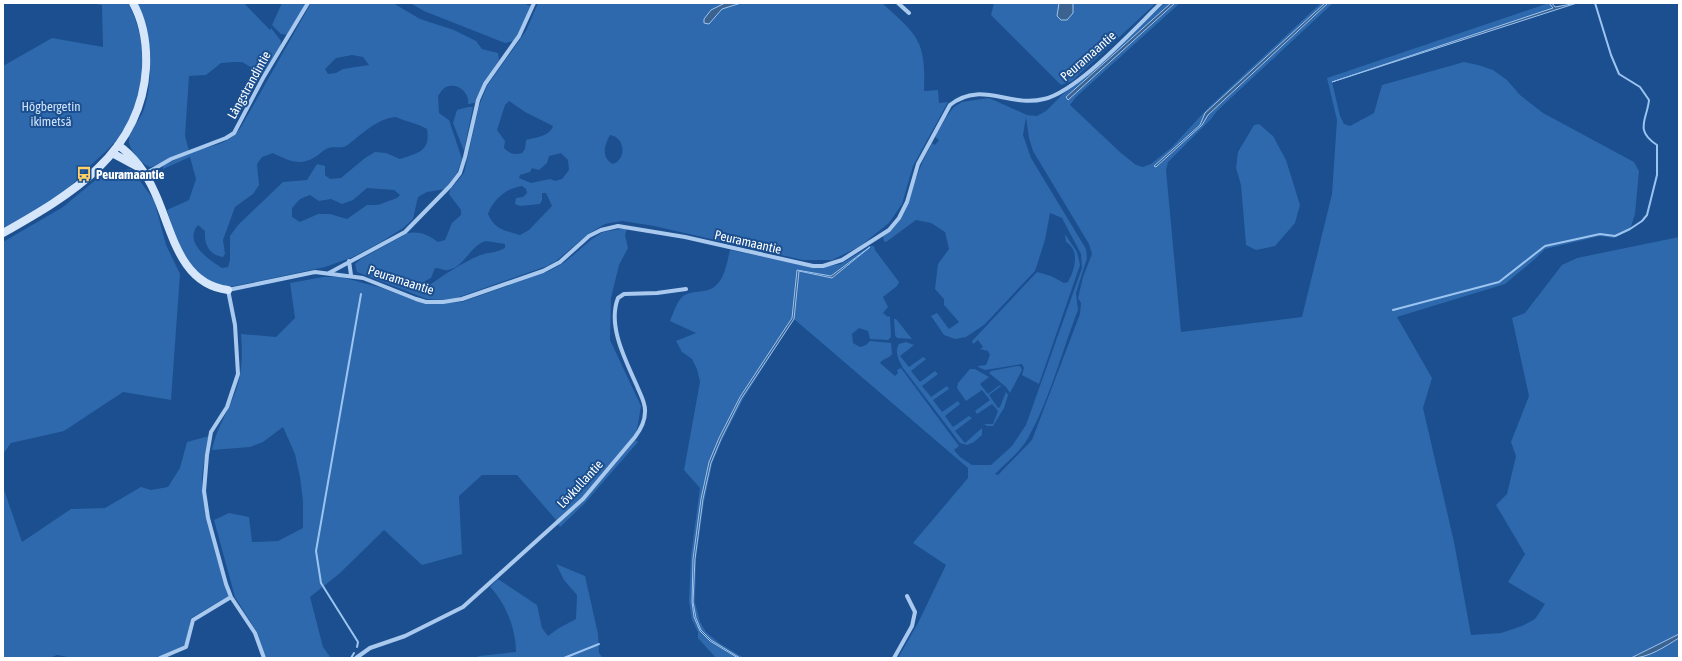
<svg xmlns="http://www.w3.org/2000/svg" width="1682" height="661" viewBox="0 0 1682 661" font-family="'Asap Condensed',sans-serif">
  <rect width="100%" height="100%" fill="#1b4f8f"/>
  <!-- green -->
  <path fill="#2e69ad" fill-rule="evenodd" d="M89,3h39c22,41 19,94 -8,132 -10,15 -24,24 -36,37 -9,8 -16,19 -26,26 -17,12 -37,21 -55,31v-163l49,-28 51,9 -1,-42z
    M137,3h107l26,27 1,-2 10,13 -1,7 -16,27 -22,-13h-8l-13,1 -15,12 -17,1 -4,60 4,15 -38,16c-8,-1 -21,-16 -22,-25 -1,-10 10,-21 14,-30 12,-33 8,-78 -6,-109z
    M282,3h24l-18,32 -7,-1 -9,-9z
    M311,3h82l27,16 34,11 22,11 6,8 16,4 1,7 -18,29 -6,14 -7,1c2,-9 -8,-20 -18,-18 -6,0 -9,6 -12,10l1,17 10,7 13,39 -5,14 -12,16 -18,3 -9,5 -5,22 -10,9 -22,14 -28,15 -28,10 -95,20 -11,-2 -12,-5 -10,-8 -10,-11 -12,-25 -8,-26 22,-10 7,-21 -6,-22 -27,12v-4c11,-4 21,-10 32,-14 21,-8 31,-4 46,-24zM352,55l11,2 6,8 -26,4 -7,4 -8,1 -3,-5 11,-11zM396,117c11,5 21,6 31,12 4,22 -9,24 -27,30l-14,-6 -11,-1 -10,6 -24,20 -11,1 -5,-4v-9l-8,-2 -10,16 -24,2 -45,43 -8,11v24l-2,7 -6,1c-13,-8 -39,-26 -24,-43l7,6c-1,13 4,24 18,26l2,-3 -2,-14 12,-33 18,-13 6,-9 -2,-21 5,-7 11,-4c14,7 27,14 42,4 4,-2 8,-7 13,-9 5,-2 12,1 18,-2 16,-11 29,-27 50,-29zM367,188l27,2 6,5 -3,3 -19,7h-11l-20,14 -17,-5h-12l-18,8 -8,-5v-9l8,-9 10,-4 9,6 12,-2 11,5 11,-4z
    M410,3h116l1,2 5,1 -18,35 -9,2 -81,-32z
    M538,3h344c36,33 44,37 42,88l14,-1 1,13 9,-1 -35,64 -11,38 -13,19 -30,24 -27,13h-29l-149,-34 -32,-5 -17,3 -17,10 -32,27 -9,5 -91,32 -13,2 -16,-1 -70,-27 -2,-8 6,-5 45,-25c13,-4 22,1 32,8l7,-2 7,-17 9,-8v-5l-12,-16 1,-4 14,-17 15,-67 8,-20 39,-55zM509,101l16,11 28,14c-4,11 -17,11 -27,14l-1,9 -3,4c-8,2 -12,1 -18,-5l1,-7 -8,-11 8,-25zM610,135c15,2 17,24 3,29 -12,-6 -9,-19 -3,-29zM561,153l7,7 1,10 -7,9 -7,2 -5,-2 -19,4 -12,-5 1,-3 10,-3 2,-4 7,2 8,-7 2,-7zM522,186l4,3 1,4 -4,4 -7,1 -1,6 5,2 20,-2 2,-4v-7h4l6,13 -23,24 -9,5c-16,-5 -25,-5 -32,-21 5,-14 18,-26 34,-28zM486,241l19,3v4c-8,5 -18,4 -27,8 -16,7 -33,18 -47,28l-4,2 -3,-2 1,-3 6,-3 4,-10c5,0 9,3 13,2 17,-3 21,-24 38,-29z
    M994,3h162l-84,78 -11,4 -70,-70z
    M1165,3h6l-105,94 2,2 100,-90 7,-6h5l-104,94 -6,8 51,48 15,12 7,2 8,-3 21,-17 35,-38 114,-106h4l-120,110 -5,12 -46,41 2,1 46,-42 6,-10 120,-112h5l-116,108 -6,8 -43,43 -2,8 15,162 121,-15 30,-123 5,-74 -10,-42 219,-74v-1h3l5,5 -222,74 8,34 4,8 6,2 24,-13 8,-28 82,-23 14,3 15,5 14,10 13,15 23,18 91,49 5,9 -4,43 -5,16 -16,8 -14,-2 -55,13 -10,10 -30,25 -108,33 35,61 -9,30 31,134 17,93 30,-2 21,-7 13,-7 10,-15 -37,-22 17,-28 -29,-49 11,-11 9,-38 -5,-14 18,-46 -17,-78 13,-5 37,-48 15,-7 102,-21v421h-781l20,-35 28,-58 -33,-22 55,-65v-10l-174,-149 -51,80 -21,41 -10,24 -8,38 -8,57 -1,43 5,20 6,10 13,11 25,15h-4l-29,-18 -10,-10 -5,-12 -3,-16 2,-43 8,-60 8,-36 10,-24 20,-40 53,-80 5,-48 33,7 38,-31 -39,29 -34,-6 -4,48 -53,79 -21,41 -10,24 -8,37 -8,60 -1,43 8,29 10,10 28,17h-22l-18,-20v-6l-6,-12 -3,-18 2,-47 9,-67 -16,-18 16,-88 -3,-13 -5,-10 -10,-7 -6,-11 20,-8 -26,-12c3,-7 7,-20 13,-25 6,-4 13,-4 21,-5 20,-3 22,-25 26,-41l87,18 24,-4 29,-18h4l1,4 24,32 -2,4 -14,11 5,10 -5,6 5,4 2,-1 1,21 -3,3 -18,-1 -2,-8 -9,-3 -7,6 1,9 7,4 6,-2 4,-4 21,2 1,11c-3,5 -9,4 -12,9l15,13 3,-3 -1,-3 4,-2 58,78 -5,4 6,7 12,8h19l21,-19 14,-21 56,-157 -1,-14 -19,-36 -12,-5 -5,27 -10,31 -51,54 -18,12 -11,2 -11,-4 -13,-19 6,-3 12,16 10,-7 -15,-17v-6l-9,-10 3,-25 11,-15 -4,-17 -14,-9 -15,-3 -30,22 -2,-1 -1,-5c25,-18 26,-41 37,-68 3,-8 8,-17 12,-25l3,2 4,-5 -4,-3 12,-21 7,-9 8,-5 27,-4 38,17 10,1 9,-5 17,-17 22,-17zM1026,117l3,21 4,13 56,93 3,10 -9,23 -5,21 3,5 -1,11 -48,126 -34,35 -3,-1c11,-11 25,-22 33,-36 22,-39 34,-87 50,-128l-2,-17 11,-35 -1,-9 -55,-91 -8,-23z
    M468,107h5l-9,44 -11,-28 4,-13z
    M1259,124l14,12 13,24 14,45 -5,18 -20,23 -19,4 -10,-5 -5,-60 -5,-17 2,-16 16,-27z
    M131,169l23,31 12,45 14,29 -9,126 -48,-8 -59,39 -53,12 -8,11v-212l60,-35 41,-34z
    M627,228l-2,7 3,13 -9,17 -8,33 -1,42 31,66 -4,24 -5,8 -49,59 -26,24 -40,-46h-35l-23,21 3,58 -40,11 -38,-35 -44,43 -30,24 13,50 8,11h-65l-9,-26 -22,-35 -21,-77 15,-7 20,4 3,25 26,-1 25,-13v-27l-3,-24 -5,-23 -12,-27 -20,15 -13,5 -38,3c4,-20 13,-33 21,-52 9,-21 10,-41 8,-64l35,3 19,-19 -5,-35 33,-6h18l41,11 43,16 37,-2 87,-31 16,-9 27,-23 11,-7z
    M1065,234l12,18 3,13 -41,119 -17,-9 2,-7 -2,-4 -37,6 -7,-3v-1l8,-1 4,-10 -2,-4 -8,-2 3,-2 -5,-7 -5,4 -1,-3 2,-2 63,-67 14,4 13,7 4,-1c6,-11 13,-31 -2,-40z
    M894,319h2l16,20 -15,-1 -2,-3z
    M906,342l8,3 -14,11 9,11 14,-10 3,2 -15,12 9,11 15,-11 3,3 -16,12 9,11 16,-11 2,3 -16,11 9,12 16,-11 2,3 -15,12 8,11 16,-11 3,2 -17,13 10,12 17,-15v7l-8,7 -7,3 -7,-2 -57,-75c-4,-8 -9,-16 -4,-24z
    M1017,366h3l2,4 -12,23 -4,-6 -17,-14 2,-2z
    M970,369h5l14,8 -9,7 8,10 12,-9 1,1 -12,9 9,13 2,-1 6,-15 2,3 -4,13 -11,18h-6l-3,-2h9l5,-13 -6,-7 -15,10 -2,-3 15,-11 -8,-10 -16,11 -9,-13 1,-5z
    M209,436c-3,14 -6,28 -7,42 -1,34 18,84 27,118l-38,22 -6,28 -29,12h-83l-16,-3 -8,3h-46v-171l19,55 49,-33 34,-1 36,-21 10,3 17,-3 12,-19 7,-26z
    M635,440l3,2 -54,62 -24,23 -2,-3 24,-21z
    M556,564l29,12 13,58 1,19 4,5h-128l4,-2 37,-4c0,-22 -10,-49 -26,-65l8,-8 39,26 5,23 6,8 11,-8 17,-9 1,-24 -13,-15z"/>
  <!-- water -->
  <path fill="#3c6290" stroke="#9cc4f0" d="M725,3h16l-19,6 -13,15 -5,-1v-4l7,-9z
    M1059,3h14v10l-6,7h-6l-4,-4z
    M1171,3h4l-107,97 -2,-3z
    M1325,3h3l-120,112 -6,10 -46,42 -2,-1 46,-41 5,-12z
    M1549,3h3l3,4 22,-4 -245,79 221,-74z
    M870,247l-38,31 -33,-7 -5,48 -53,80 -20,40 -10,24 -8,36 -8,60 -2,43 3,16 5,12 10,10 29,18h-2l-28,-17 -10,-10 -6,-14 -2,-15 1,-43 8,-60 8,-37 10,-24 21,-41 52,-79 5,-48 34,6z
    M1679,634v4c-15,9 -30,20 -48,20z"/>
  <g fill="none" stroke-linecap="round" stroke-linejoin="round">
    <!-- stream -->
    <path stroke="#9cc4f0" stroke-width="2" d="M1393,310l106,-28 46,-36 55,-12 15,2 15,-7 12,-8 5,-6 10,-40v-30c-23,-15 -10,-25 -8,-45l-9,-13 -21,-13 -8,-19 -16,-52
      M357,647l1,-5 -37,-59 -5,-32 45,-257
      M351,658l3,-5
      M564,658l35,-14"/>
    <!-- street -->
    <path stroke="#a9c9ee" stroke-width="4" d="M898,3l11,10
      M145,174l26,-15 55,-21 8,-5 29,-55 45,-75
      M349,261l2,14
      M329,273l76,-41 45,-46 10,-13 5,-16 13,-57 7,-16 34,-48 15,-33
      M160,658l26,-11 7,-27 38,-23
      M264,658l-9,-25 -24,-36 -5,-13 -18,-66 -4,-27 3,-36 4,-23 16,-25 11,-33 -3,-49 -7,-35 87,-18 48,6 53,21 10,3h17l19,-3 81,-28 17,-9 29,-26 12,-6 17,-4 67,11 128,29h10l19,-6 47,-30 10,-12 8,-16 11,-38 32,-59c31,-25 60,3 94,-6 34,-8 90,-70 117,-96
      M356,658l14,-10 35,-12 58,-29 120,-108 52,-62c6,-8 10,-15 10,-25 1,-9 -5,-18 -8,-26 -11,-25 -30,-60 -19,-88l6,-4 33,-1 29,-4
      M894,658l18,-32 3,-14 -8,-16"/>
    <!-- secondary -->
    <path stroke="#d6e6fa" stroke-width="8" d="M118,145c17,12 29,30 37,48 17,37 24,91 73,97
      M112,153l26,14
      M3,233c67,-38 138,-79 143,-165 1,-22 -2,-45 -13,-65"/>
  </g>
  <!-- icons -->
  <defs>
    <g id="bus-bare" transform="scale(1.2)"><path d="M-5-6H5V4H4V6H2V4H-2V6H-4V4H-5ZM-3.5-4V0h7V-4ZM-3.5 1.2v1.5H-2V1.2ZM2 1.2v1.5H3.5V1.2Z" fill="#ffd166" stroke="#1b4f8f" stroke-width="2.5" paint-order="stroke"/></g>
  </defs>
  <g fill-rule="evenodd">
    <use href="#bus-bare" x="84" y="174"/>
  </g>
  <g text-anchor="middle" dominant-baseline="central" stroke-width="4" stroke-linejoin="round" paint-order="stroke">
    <!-- street labels -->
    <g font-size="13" fill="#fff" stroke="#1b4f8f">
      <text transform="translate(1088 56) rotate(-41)">Peuramaantie</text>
      <text transform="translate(249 85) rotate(-61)">Långstrandintie</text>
      <text transform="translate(748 242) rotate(13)">Peuramaantie</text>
      <text transform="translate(401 280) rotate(18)">Peuramaantie</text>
      <text transform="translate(580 484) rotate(-47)">Lövkullantie</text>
    </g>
    <!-- park labels -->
    <g font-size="13" fill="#cfe3fa" stroke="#1b4f8f">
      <text x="51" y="106">Högbergetin<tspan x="51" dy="15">ikimetsä</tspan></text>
    </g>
    <!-- poi labels -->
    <g font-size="13" font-weight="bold" fill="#fff" stroke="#1b4f8f" text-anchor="start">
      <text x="96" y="174">Peuramaantie</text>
    </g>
  </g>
  <!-- border -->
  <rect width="1682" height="661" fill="none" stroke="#ffffff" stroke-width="8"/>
</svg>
